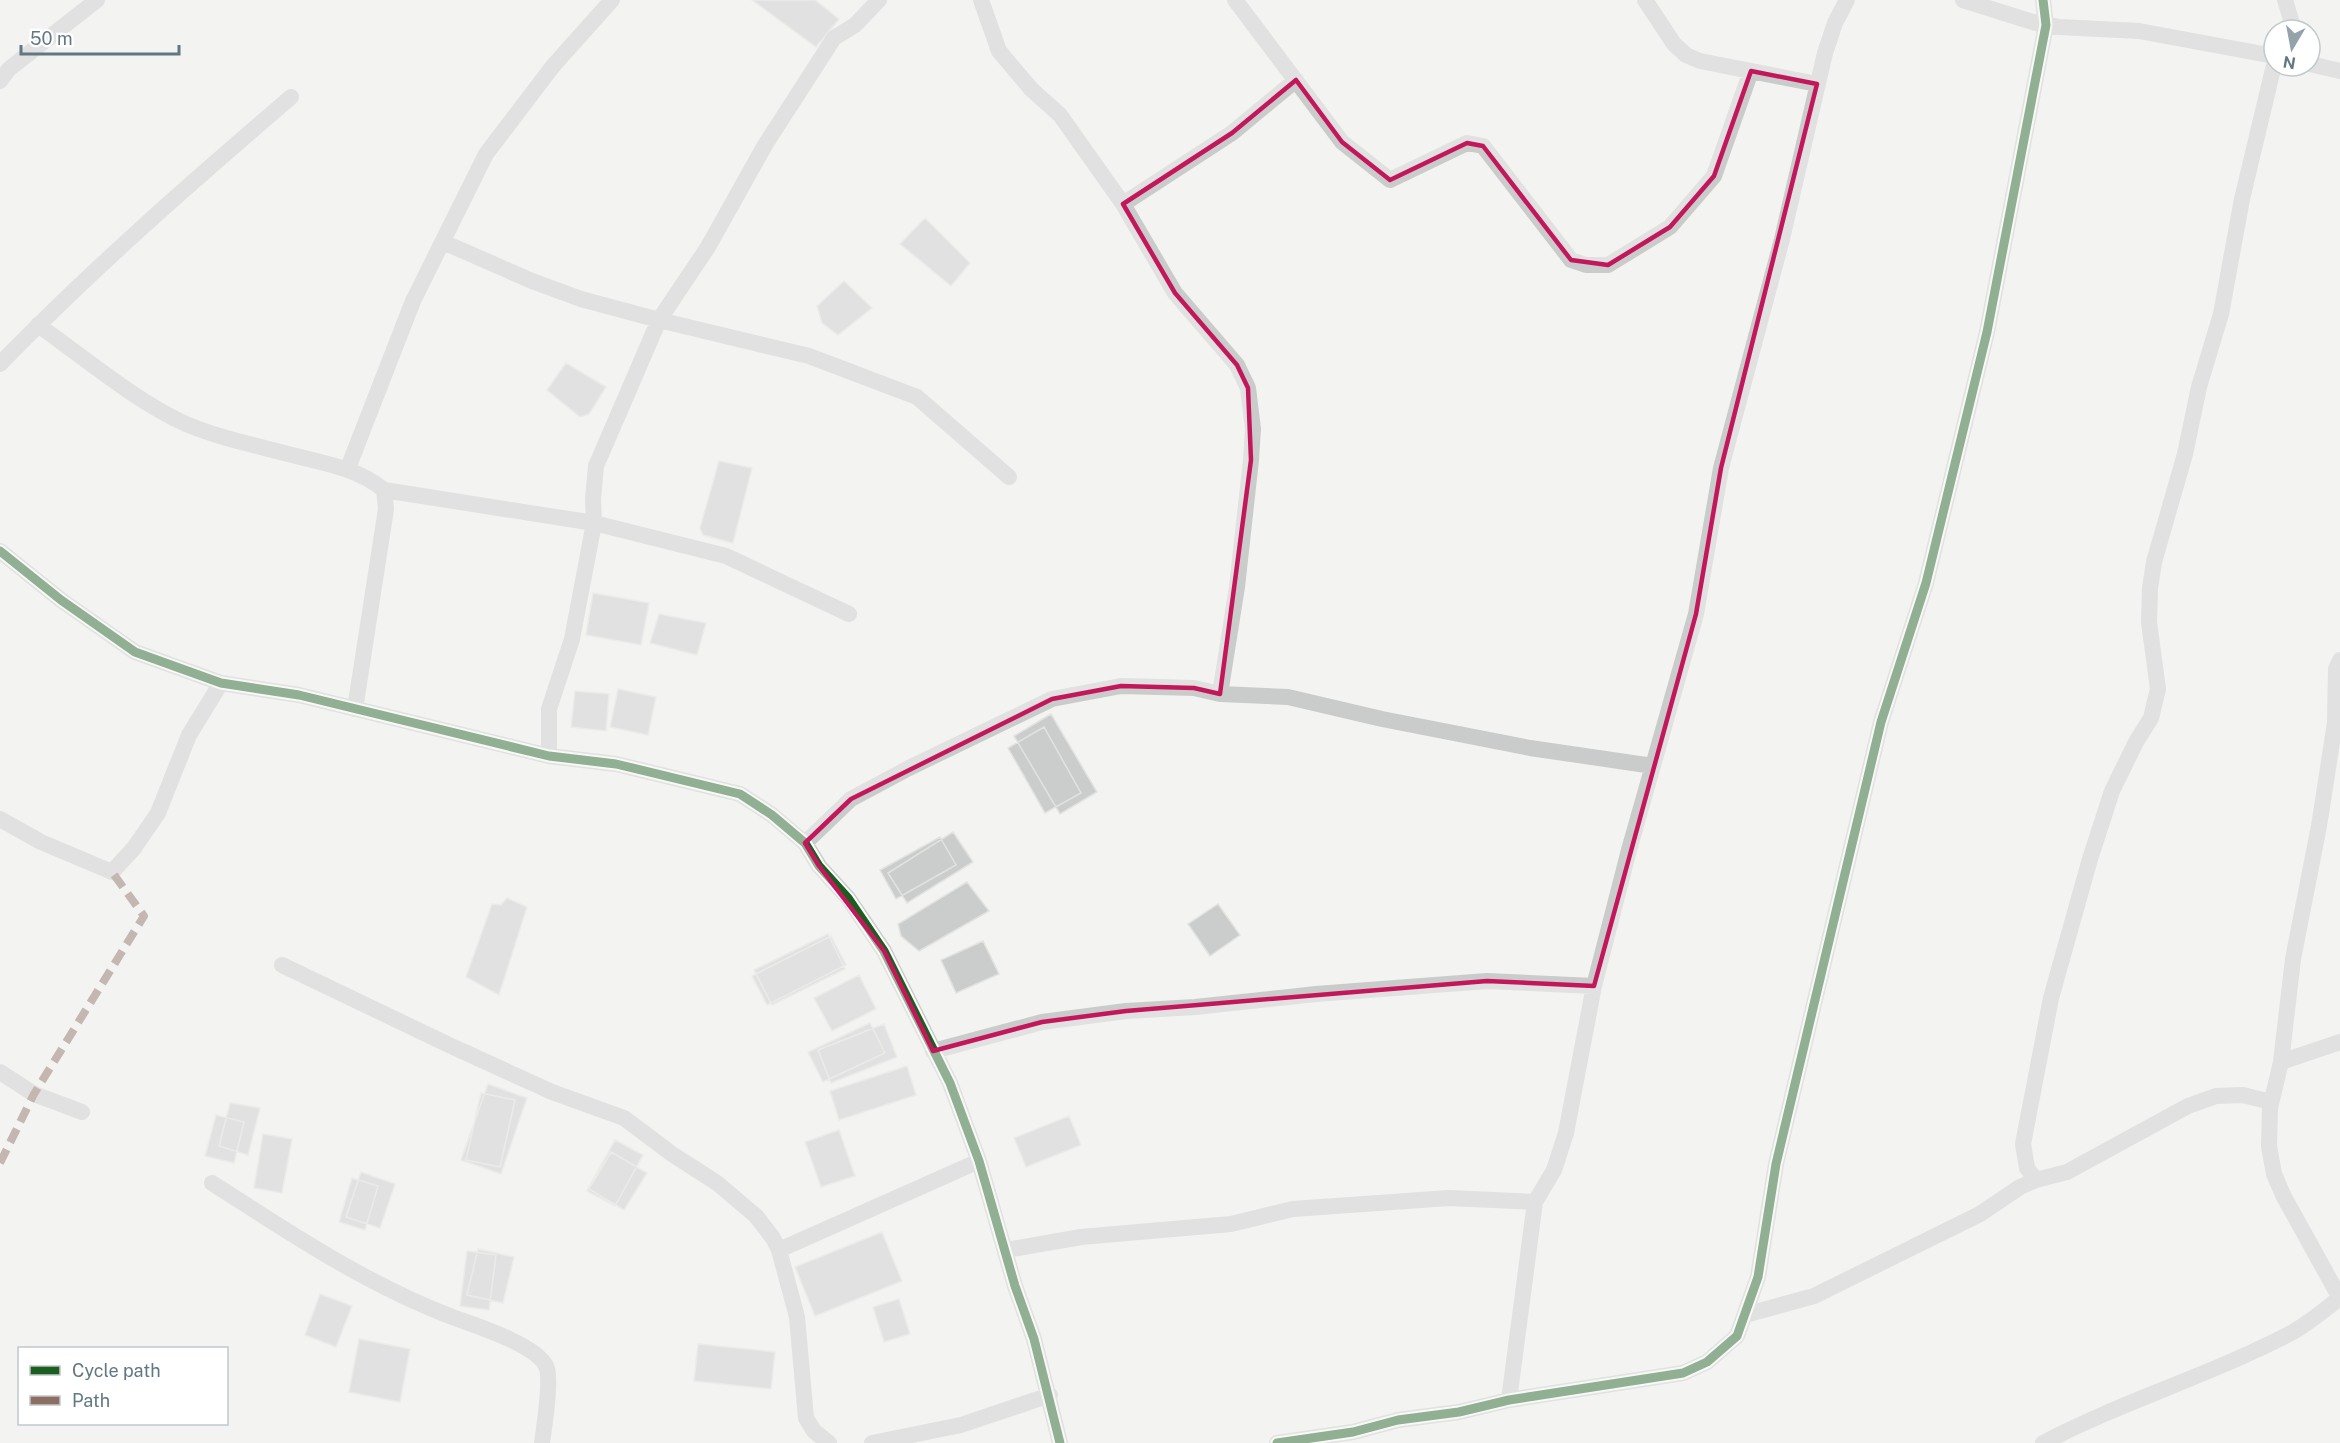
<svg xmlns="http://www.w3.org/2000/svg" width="2340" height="1443" viewBox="0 0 2340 1443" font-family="'Public Sans',sans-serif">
  <rect width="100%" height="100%" fill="#f3f3f1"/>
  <!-- building -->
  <path fill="#cbcdcd" stroke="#e2e2e1" stroke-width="1.5" d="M752,0h63l24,19 -23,28z
    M925,218l45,45 -19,23 -51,-42z
    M844,281l28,27 -34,27 -16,-12 -5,-17z
    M566,363l40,24 -17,27 -9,3 -33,-27z
    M719,461l33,7 -19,75 -30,-8 -3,-7z
    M593,593l56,10 -8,42 -55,-10z
    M659,614l47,9 -9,32 -47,-12z
    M618,689l38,8 -8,38 -38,-8z
    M575,691l34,3 -3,37 -35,-4z
    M1051,714l46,78 -37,22 -46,-78z
    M1044,727l37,66 -36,20 -37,-65z
    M953,832l20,30 -66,41 -19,-30z
    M940,837l16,28 -60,34 -16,-29z
    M967,882l22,29 -70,40 -18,-15 -3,-12z
    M507,898l20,9 -28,88 -33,-18 26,-73 9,1z
    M1218,904l22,31 -30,21 -22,-32z
    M828,934l17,35 -73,36 -18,-35z
    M831,936l15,29 -79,40 -15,-29z
    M983,941l16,33 -43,19 -15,-33z
    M859,975l17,34 -44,22 -18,-33z
    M870,1023l15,30 -62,29 -15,-30z
    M884,1024l13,33 -66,26 -13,-33z
    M907,1066l9,29 -77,25 -9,-29z
    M488,1084l39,14 -26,76 -40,-14z
    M481,1093l34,7 -15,67 -34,-7z
    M230,1103l30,5 -12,47 -29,-9z
    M216,1115l28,7 -10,41 -29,-7z
    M1069,1116l12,29 -55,22 -12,-29z
    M839,1130l16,46 -34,11 -16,-45z
    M263,1134l29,5 -10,54 -28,-5z
    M615,1140l28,15 -28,51 -28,-15z
    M611,1152l36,21 -23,37 -35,-21z
    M361,1172l34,12 -15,44 -34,-11z
    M352,1178l26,8 -13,44 -26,-8z
    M882,1232l20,49 -87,35 -20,-49z
    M478,1249l36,8 -11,46 -36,-8z
    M467,1251l29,4 -7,55 -29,-4z
    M320,1294l32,12 -16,41 -31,-12z
    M899,1299l11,35 -26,8 -11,-35z
    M359,1339l51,10 -10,53 -51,-10z
    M698,1344l77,8 -4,37 -77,-8z"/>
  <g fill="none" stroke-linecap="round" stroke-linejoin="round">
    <!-- street -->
    <path stroke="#cacccc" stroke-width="16" d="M981,0l18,51 32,38 29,26 63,89 52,89 62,72 11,23 5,41 -2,31 -14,127 -17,107
      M1235,0l107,142 48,38 77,-37 16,3 88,114 15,5h22l62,-38 44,-51 37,-105
      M1645,0l29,44 12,11 14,6 117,23
      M1963,0l73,23 23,4 80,4 135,25
      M2285,0l9,30
      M2310,64l30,7
      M0,81l9,-12 88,-69
      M1123,204l109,-71 64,-53
      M443,242l89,39 49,18 78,21 150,36 108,41 92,80
      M38,325c44,31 100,78 148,99 36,15 73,22 110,32 32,8 62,13 88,34l2,19 -31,200
      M0,364c92,-95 191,-181 291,-267
      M348,468l65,-167 73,-147 67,-88 59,-66
      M384,490l210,33 132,33 123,58
      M0,551l61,49 74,52 86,31 78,12 250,61 67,8 124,30 32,21 33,28 14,23 29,32 36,53 66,132 29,78 36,125 19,53 26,104
      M2340,660l-4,9 -1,54 -16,103 -26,133 -12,103 -11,46 -1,38 5,28 10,23 56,101
      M549,756v-47l23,-70 22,-116 -1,-24 3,-33 63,-146 49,-73 57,-102 69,-107 21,-13 24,-25
      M0,819l41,23 71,30 22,-24 24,-35 31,-78 32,-52
      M805,843l46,-44 58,-31 143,-69 69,-13 73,2 26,6 68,3 94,22 148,29 123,18
      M282,965l167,80 103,47 72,26 48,36 45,29 39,33 17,22 6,12 18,67 9,101 8,13 15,12
      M933,1051l109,-29 84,-11 69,-4 121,-13 171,-13 107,5
      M2281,1062l59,-20
      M0,1072l34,22 48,18
      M2036,1180l-9,-12 -4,-24 28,-146 39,-139 22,-68 24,-49 15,-24 7,-29 -9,-67 1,-34 4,-26 31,-108 14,-67 22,-73 21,-115 32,-134
      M212,1183c78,50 155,102 243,135 22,8 81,27 91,48 6,12 -2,62 -4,77
      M779,1250l200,-89
      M1006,1250l75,-13 150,-13 62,-15 156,-11 86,4
      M1745,1315l69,-19 166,-82 40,-27 16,-7 31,-8 121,-66 28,-10 27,-1 28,7
      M1509,1400l26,-198 19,-32 12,-37 28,-147 35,-136 67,-236 25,-146 61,-229 43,-186 10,-30 12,-23
      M872,1443l89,-18 89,-30
      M1277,1443l76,-11 45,-12 61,-8 50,-12 174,-27 24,-11 30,-26 21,-59 18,-113 105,-442 45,-139 61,-251 59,-307 -3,-25
      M2043,1443c80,-42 168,-68 248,-110 17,-9 33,-23 49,-35"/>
    <!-- quiet -->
    <path stroke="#8d6e63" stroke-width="8" stroke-dasharray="15 8" stroke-linecap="butt" d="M0,1163l34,-69 110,-178 -32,-44"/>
    <!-- cycleway casing -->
    <g stroke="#fff" stroke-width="13">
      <path id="cycleway" d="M0,551l61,49 74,52 86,31 78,12 250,61 67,8 124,30 32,21 33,28 14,23 29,32 36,53 66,132 29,78 36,125 19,53 26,104
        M1277,1443l76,-11 45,-12 61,-8 50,-12 174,-27 24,-11 30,-26 21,-59 18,-113 105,-442 45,-139 61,-251 59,-307 -3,-25"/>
    </g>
    <!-- cycleway -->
    <use href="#cycleway" stroke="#1b5e20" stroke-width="9"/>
  </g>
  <!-- marked area -->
  <path d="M0 0H2340V1443H0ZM1751,71l66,13 -96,384 -25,146 -102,372 -107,-5 -361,30 -84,11 -109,29 -49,-100 -65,-85 -14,-23 46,-44 201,-100 69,-13 73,2 26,6 31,-234 -3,-72 -11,-23 -62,-72 -52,-89 109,-71 64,-53 46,62 48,38 77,-37 16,3 88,114 37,5 62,-38 44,-51z" fill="#f3f3f1" fill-opacity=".55" fill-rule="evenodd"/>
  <path fill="none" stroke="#c2185b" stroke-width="4.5" stroke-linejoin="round" d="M1751,71l66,13 -96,384 -25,146 -102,372 -107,-5 -361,30 -84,11 -109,29 -49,-100 -65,-85 -14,-23 46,-44 201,-100 69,-13 73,2 26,6 31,-234 -3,-72 -11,-23 -62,-72 -52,-89 109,-71 64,-53 46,62 48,38 77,-37 16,3 88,114 37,5 62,-38 44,-51z"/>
  <!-- legend -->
  <rect x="18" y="1347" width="210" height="78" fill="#ffffff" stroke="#c0c9cd" stroke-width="1.5"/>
  <rect x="30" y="1366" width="30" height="9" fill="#1b5e20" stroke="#c0c9cd" stroke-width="1.5"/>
  <text x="72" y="1377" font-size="18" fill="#617883">Cycle path</text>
  <rect x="30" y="1396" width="30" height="9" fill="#8d6e63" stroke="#c0c9cd" stroke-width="1.5"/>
  <text x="72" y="1407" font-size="18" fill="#617883">Path</text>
  <!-- north arrow -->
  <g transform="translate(2292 48) rotate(190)"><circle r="28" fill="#ffffff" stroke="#c0c9cd" stroke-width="1.5"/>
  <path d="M0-4.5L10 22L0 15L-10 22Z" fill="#94a3aa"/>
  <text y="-9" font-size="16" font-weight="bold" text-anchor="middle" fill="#617883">N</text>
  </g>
  <!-- scale -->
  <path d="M21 45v9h158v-9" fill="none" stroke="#617883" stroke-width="3"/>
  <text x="30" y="45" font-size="18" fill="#617883" stroke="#ffffff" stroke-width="4.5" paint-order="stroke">50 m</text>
</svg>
